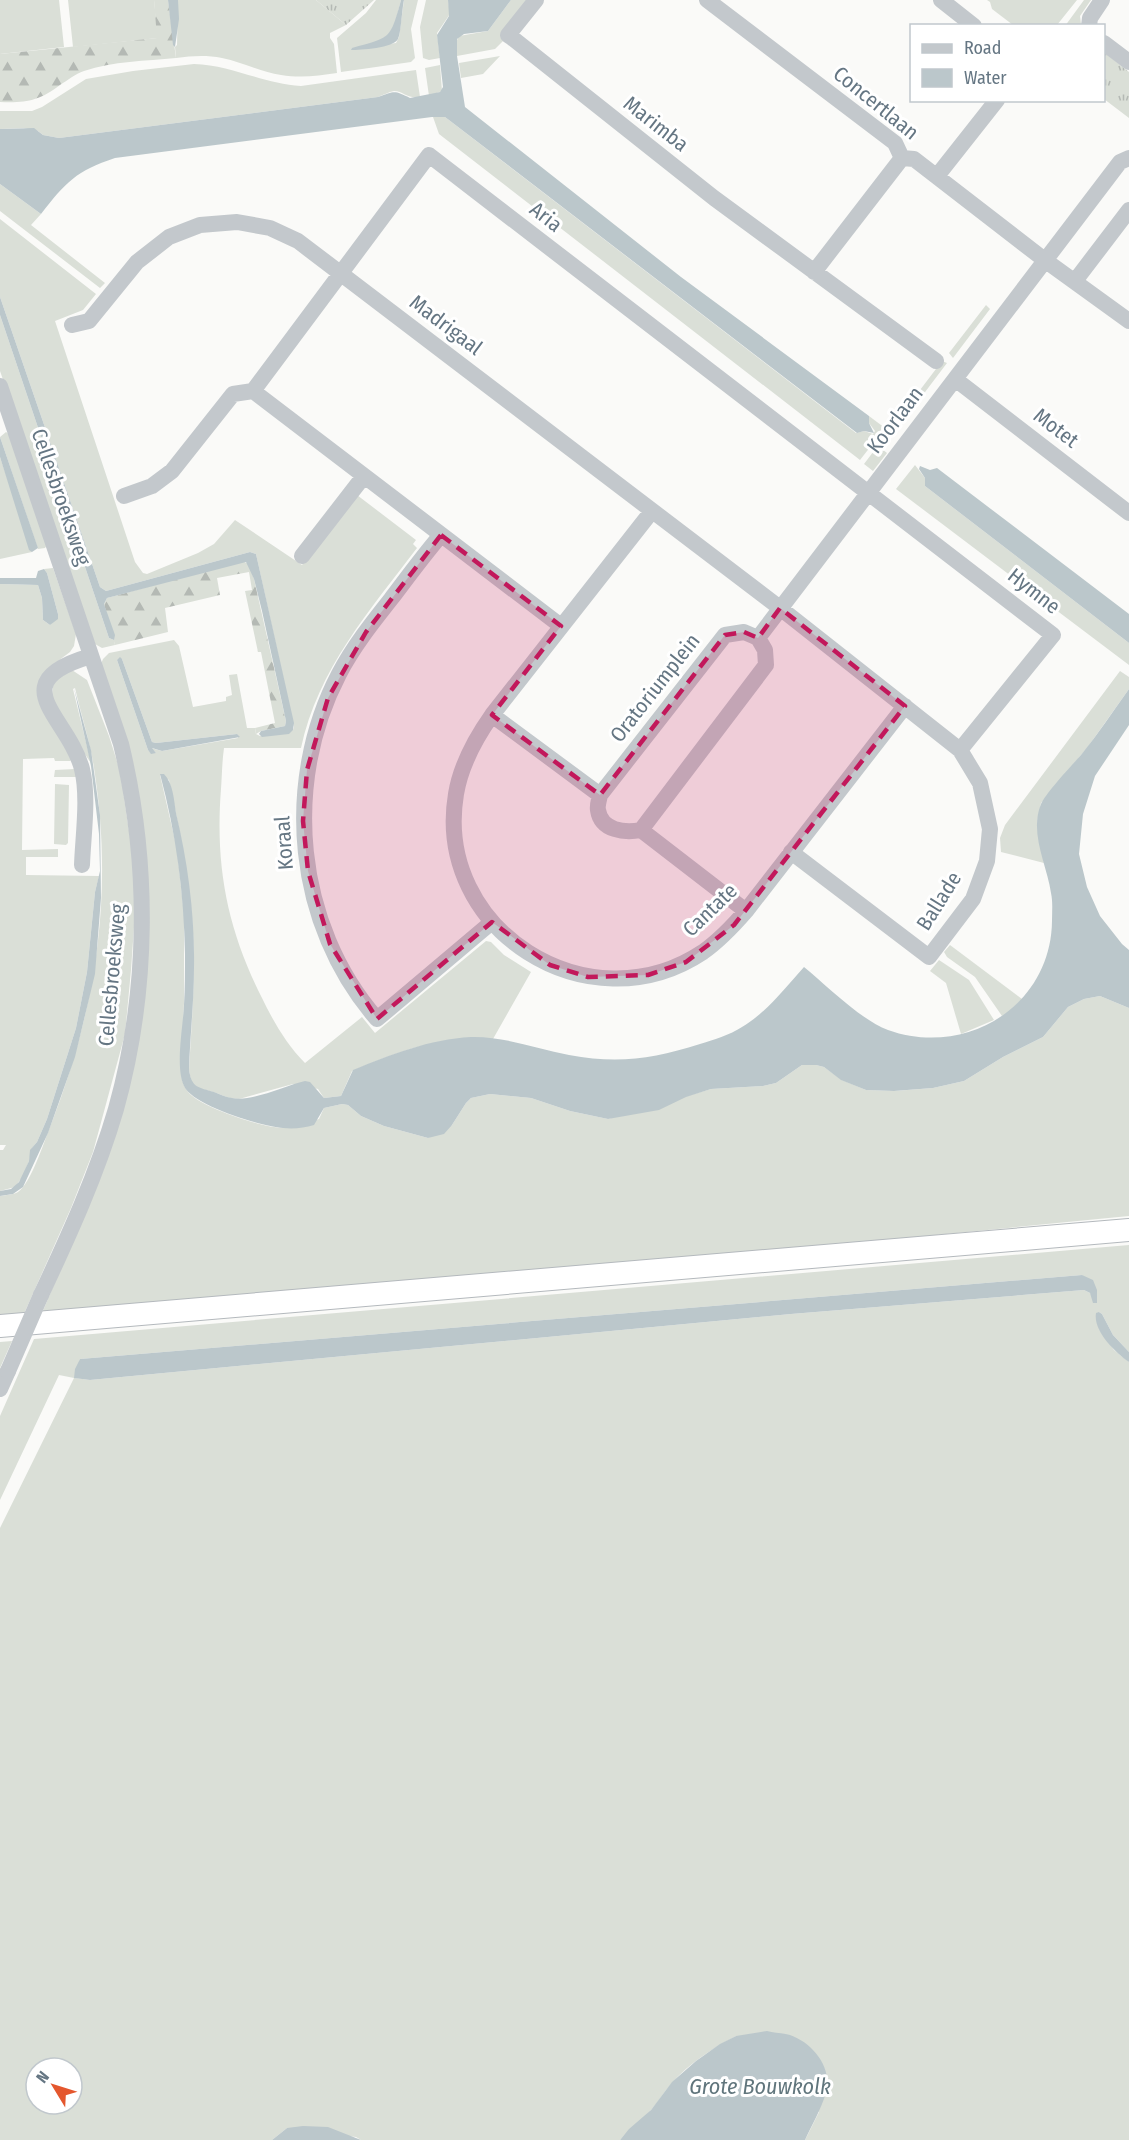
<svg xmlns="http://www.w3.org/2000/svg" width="1129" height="2140" viewBox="0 0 1129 2140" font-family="'Fira Sans Condensed',sans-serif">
  <defs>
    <pattern id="forest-firs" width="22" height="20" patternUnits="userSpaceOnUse" patternTransform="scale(1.5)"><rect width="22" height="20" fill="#dadfd7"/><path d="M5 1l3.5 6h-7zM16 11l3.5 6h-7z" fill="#b4b9b4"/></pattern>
    <pattern id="park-tufts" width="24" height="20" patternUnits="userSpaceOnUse" patternTransform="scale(1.5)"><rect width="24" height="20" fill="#dadfd7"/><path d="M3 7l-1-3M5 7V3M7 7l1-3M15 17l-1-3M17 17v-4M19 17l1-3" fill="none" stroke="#b4b9b4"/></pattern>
  </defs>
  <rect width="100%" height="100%" fill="#fafaf8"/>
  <!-- grass -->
  <path fill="#dadfd7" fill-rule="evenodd" d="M0,0h59l5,47 -64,7z
    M68,0h86l4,38 -85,9z
    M178,0h138l30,25 -16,8v5l4,6 3,29c-19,3 -37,5 -56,2 -20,-3 -39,-13 -59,-17 -16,-3 -30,-2 -46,0l-1,-11 2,-2z
    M376,0h25l-7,27 -7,9 -7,5 -29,8 45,-6 3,-6 5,-37h14l-7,29 4,29 -4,4 -70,10 -4,-34 29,-25z
    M426,0h22l2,14 -13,19 3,25 -11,2 -6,-2 -3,-31z
    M511,0h17l-24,40 -9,9 -38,7 -1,-14 3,-6 29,-5z
    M987,0h90l-20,25h-44l-21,-16 -2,-7z
    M1084,0h7l-11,16 1,8 -16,2z
    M500,56l-17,18 -22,4 -2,-15z
    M194,64c37,1 70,20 107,22l115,-16 4,27c-14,2 -16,-6 -26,-6 -5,1 -11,4 -16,6l-319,41 -16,-3 -5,-4 -14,-3 -24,1v-18h32l10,-4 44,-28 47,-8z
    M440,65l2,26 -13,5 -4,-28z
    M433,117h12l411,316 8,-2 9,3 2,-3 -6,-8v-7l16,12 -25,32 -421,-326z
    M0,184l41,30 -10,11 74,58 -5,5 -100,-77z
    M0,219l96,75 -13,16 -28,11 80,241 8,11 4,1 51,-21 16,-9 21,-24 67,45 55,-70 59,45 -3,4 4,4c-47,62 -99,121 -116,200h-77c-2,14 -2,28 -3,41 -6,77 6,140 41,209 11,23 25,47 43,65l57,-46 13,16 111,-92 5,1 13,13 27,17 -38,67c-49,-5 -96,13 -141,32l-11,25 -17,2 -6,-9 -25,-5 -54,15c-8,0 -15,-3 -23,-6 -16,-6 -24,-1 -27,-23 3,-54 8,-108 2,-162 -4,-44 -13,-85 -22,-128l-9,-5 17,74 7,66v88l-3,70c1,8 3,15 9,21 14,14 73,34 93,34 11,0 25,-6 36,-9l5,-11 18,-4 6,1 13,11 23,10 44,12 24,-13 14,-22 5,-5 19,-4 41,4 39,13 38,8 103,-30 52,-3 13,-3 26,-18h14l8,2 18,13 24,10 29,1 38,-3 31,-7 39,-24 40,-20 25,-30 16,-8 16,-3 29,12v208l-630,62 -459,40 64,-153 44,-230 -47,-271 2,-5 6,-6 65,-13 5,6 14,61 33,-6v-4l6,-2 -3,-20 8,-1 10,54h8l1,6 4,2 33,-6 1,-3 -38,-173 -6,-2 -144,39 -6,-4 -100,-290zM122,659l30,83 4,1 81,-9 1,4 -76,13 -11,-3 5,5h-5l-3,-3 -31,-90z
    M986,305l4,4 -37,49 -4,-5z
    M0,315l109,323 5,2 1,5 -13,3 -7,-4 -95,-273z
    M942,361l5,2 -65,86 5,4 -14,18 -9,-7z
    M6,432l4,3 37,110 -2,3 -7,1 -38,-112z
    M0,457l32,95 -32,7z
    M915,465l10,13v8l204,157v22l-233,-176z
    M53,568l23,66 -2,12 -4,6 -24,18 -6,35 32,54 -2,2h-15l-1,-3 -31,1 -1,91 36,-1v8h-32v18l73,1 -4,16 -8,80 -11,56 -29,91 -10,23 -5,6 -3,13 -6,15 -8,11 -15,4v-41h3l3,-5h-6v-561l38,1 4,13 1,22 7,5 8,-11 -11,-41 -3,-4z
    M72,670l15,10 22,56 11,35 17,113 -6,86 -6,64 -32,118 -22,56 -48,108 -23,2v-122c6,-1 13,-1 18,-4 13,-9 26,-50 32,-65 46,-118 64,-232 44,-359 -4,-27 -13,-53 -19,-80l-2,1 18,74 -34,-49 -6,-14 3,-19z
    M1120,671l9,6v12l-42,59 -46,55 -4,19 7,41 -43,-11 -1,-14 5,-13z
    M75,769l2,8h-23l1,-7z
    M55,784l14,1 -1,58 -2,2 -12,-1z
    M950,945l72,54 -12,12 -8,5 -27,-39 -28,-20 -3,-5z
    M939,960l30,20 25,40 -33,14 -15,-51 -16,-12z
    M1129,1245v107l-16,-17 -11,-21 -3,-2v17l15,21 15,12v778h-324l14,-28 -83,-76c-23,12 -48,28 -65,48 -7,8 -13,18 -20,26 -10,11 -22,19 -31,30h-259l-5,-3 -69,-9 -15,12h-272v-612l74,-150 -15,-3 -59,125v-84l34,-77zM1082,1275l15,28 -7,-10 -6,-3 -293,24 -701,66 -15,-2 5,-19zM36,2068h36v36h-36z
    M12,1341l-12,27v-26z"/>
  <!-- forest -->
  <path fill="url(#forest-firs)" d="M154,0h14l8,58c-30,3 -63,3 -92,13 -9,3 -16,9 -24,14 -21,16 -34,18 -60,17v-48l157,-16z
    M242,561l7,3 5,15 32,142 -1,5 -24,5 -5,3 -1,-6 20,-5 -14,-71h-3l-13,-61 7,-1 -3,-18 -32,6 3,17 -55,13 3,24 -53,13 -11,-41 3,-6z"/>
  <!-- park -->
  <path fill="url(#park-tufts)" d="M316,0h58l-28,25z
    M1104,52l25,20v46l-25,-19z"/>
  <!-- water -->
  <path fill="#bbc7cb" d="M168,0h10l1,19 -4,28 -2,-2z
    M401,0h3c-2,9 -3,34 -6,39 -4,9 -38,11 -47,11l1,-2c39,-11 38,-8 49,-48z
    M448,0h63l-23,31 -24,3 -7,5v17l8,51 216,170 188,139v7l5,10 -10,-2 -7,2 -412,-316h-13l-317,41c-39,13 -49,24 -74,56l-41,-30v-55l34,-1 9,7 16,3 319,-41c17,-6 16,-7 32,1l30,-6 3,-5 -6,-52 12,-19z
    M0,297l100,290 6,4 144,-39 6,2 38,169 -1,7 -4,4 -27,3 -3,-3 2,-3 24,-5 1,-5 -24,-110 -8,-32 -8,-17 -139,36 -3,6 11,31 -1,5 -5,-2 -109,-323z
    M0,437l38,111 -6,4 -3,-2 -29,-93z
    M920,466l10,4 7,-2 192,146v29l-204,-157v-8l-6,-9z
    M44,569l3,4 11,41v5l-8,6 -7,-5 -1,-22 -4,-13 -38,-1v-6h36l2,-7z
    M120,657l2,2 30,83 4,1 81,-9 3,3 -78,14 -10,-3 4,5 -5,1 -3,-4 -31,-90z
    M74,688l17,62 9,65 1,83 -6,76 -20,83 -27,76 -25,54 -10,7 -13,2v-5l11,-2 8,-7 10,-21 1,-11 7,-8 10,-23 29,-91 11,-56 8,-80 5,-21 -1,-37 -8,-68z
    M1129,689v36l-34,51 -12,38 -4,40 8,33 13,29 22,28 7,6v58l-29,-12 -16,3 -16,8 -25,30 -40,20 -39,24 -31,7 -39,3 -28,-1 -25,-10 -17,-13 -8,-2h-14l-26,18 -13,3 -52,3 -25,8 -27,13 -51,9 -38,-8 -39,-13 -41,-4 -19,4 -5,5 -14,22 -8,9 -16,4 -44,-12 -23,-10 -13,-11 -6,-1 -18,4 -10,17c-10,3 -20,4 -31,3 -22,-2 -90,-22 -99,-42 -9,-19 -1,-59 0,-81 1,-17 1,-34 1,-51 -1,-61 -9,-121 -25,-180h4c9,9 10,26 12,39 12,50 19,104 18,155 0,34 -4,68 -5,102 3,19 10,17 25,22 6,2 11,5 18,6 20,4 52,-12 73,-17l5,1 14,16 17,-2 12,-26c37,-15 77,-31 118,-33 33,-1 66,12 98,18 49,9 84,4 131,-11 13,-4 30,-9 42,-17 25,-15 43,-39 62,-60 23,19 57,53 84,63 78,28 163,-24 164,-109 0,-9 1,-19 -1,-28 -4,-28 -22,-60 -10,-89 5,-11 30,-38 40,-49 17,-21 32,-44 48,-66z
    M1082,1275l11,5 4,10v13h-4l-3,-10 -6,-3 -293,24 -701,66 -16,-2 1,-9 5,-10z
    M1099,1312l3,2 11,21 16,17v10c-14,-10 -36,-31 -33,-49z
    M767,2031c7,2 16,2 23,4 23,8 43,33 36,58 -5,16 -14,32 -21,47h-185l9,-11 22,-19 21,-28 24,-21 24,-17 16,-8z
    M303,2126l25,1 33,13h-89l15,-12z"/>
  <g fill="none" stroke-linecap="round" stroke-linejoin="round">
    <!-- highway casing -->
    <g stroke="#b4b9bd" stroke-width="24">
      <path id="highway" d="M0,1326l1129,-96"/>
    </g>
    <!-- minor -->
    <path stroke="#c3c8cc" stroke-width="16" d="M536,0l-28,35 3,2 203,161 222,163
      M707,0l188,143 7,15 12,1 132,102 83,60
      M941,0l33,26
      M1089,26l1,-8 12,-18
      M1104,43l25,19
      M937,176l60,-76
      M814,272l88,-114
      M1075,281l54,-71
      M72,325l17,-4 48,-59 32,-25 31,-12 37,-3 33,6 28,13 482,367 180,142 20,33 10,46 -3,32 -14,38 -44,58 -138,-105
      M955,379l174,134
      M0,386l121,358c29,119 28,247 -5,365 -19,65 -47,126 -75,186
      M253,391l308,235
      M124,496l28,-10 20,-15 61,-77 20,-3 176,-236 624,480 -93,115
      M652,511l-160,204c-17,24 -31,49 -36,79 -23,136 133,234 247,158 17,-12 30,-26 43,-41l159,-205
      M441,535c-18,21 -34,43 -50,64 -19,24 -38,48 -52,75 -57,109 -44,251 38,345l115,-97
      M302,556l62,-80
      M758,638l362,-476 9,-4
      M492,715l108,80c-1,5 -3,11 -2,15 3,21 27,23 43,20l125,-165 -1,-15 -7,-12 -14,-6 -19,3 -125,160
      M641,830l105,81
      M82,865c1,-29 7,-68 0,-96 -14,-53 -82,-86 9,-113
      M0,1389l8,-18"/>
    <!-- highway -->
    <use href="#highway" stroke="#fff" stroke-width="22"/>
    <!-- minor-bridge -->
    <path stroke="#c3c8cc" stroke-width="16" d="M8,1371l33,-76"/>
  </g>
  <!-- marked area -->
  <path fill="#c2185b" fill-opacity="0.2" stroke="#c2185b" stroke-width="4.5" stroke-dasharray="12 8" stroke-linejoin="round" d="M441,535l120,91 -69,89 108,80 125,-160 19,-3 14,6 22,-30 125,98 -171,219 -48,37 -38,13 -60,2 -38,-12 -58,-43 -115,97 -47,-75 -22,-73 -5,-50 4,-51 21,-72 38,-66z"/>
  <g text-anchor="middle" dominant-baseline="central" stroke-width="6" stroke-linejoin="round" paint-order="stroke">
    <!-- street labels -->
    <g font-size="21" fill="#657683" stroke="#fff">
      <text transform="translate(876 103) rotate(39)">Concertlaan</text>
      <text transform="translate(656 124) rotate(38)">Marimba</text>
      <text transform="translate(546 217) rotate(38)">Aria</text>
      <text transform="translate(446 325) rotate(37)">Madrigaal</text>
      <text transform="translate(895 420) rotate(-53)">Koorlaan</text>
      <text transform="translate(1056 428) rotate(37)">Motet</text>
      <text transform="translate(61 497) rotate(71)">Cellesbroeksweg</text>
      <text transform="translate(1034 591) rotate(38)">Hymne</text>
      <text transform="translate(655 688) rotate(-52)">Oratoriumplein</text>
      <text transform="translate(284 843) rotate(-94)">Koraal</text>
      <text transform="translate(939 901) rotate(-58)">Ballade</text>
      <text transform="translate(710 910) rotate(-44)">Cantate</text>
      <text transform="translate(112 975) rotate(-85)">Cellesbroeksweg</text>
    </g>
    <!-- water labels -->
    <g font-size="22" font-style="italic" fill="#60757c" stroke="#fff">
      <text x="760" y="2086">Grote Bouwkolk</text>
    </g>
  </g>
  <!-- legend -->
  <rect x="910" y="24" width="195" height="78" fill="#ffffff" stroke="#c1c8cd" stroke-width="1.5"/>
  <rect x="922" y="44" width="30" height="9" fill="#c3c8cc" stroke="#c1c8cd" stroke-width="1.5"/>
  <text x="964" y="54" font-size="18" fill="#657683">Road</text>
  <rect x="922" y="69" width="30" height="18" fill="#bbc7cb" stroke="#c1c8cd" stroke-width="1.5"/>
  <text x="964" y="84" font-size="18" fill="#657683">Water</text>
  <!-- north arrow -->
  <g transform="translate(54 2086) rotate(308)"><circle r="28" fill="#ffffff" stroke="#c1c8cd" stroke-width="1.5"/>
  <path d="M0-4.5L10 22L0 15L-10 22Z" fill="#e4572e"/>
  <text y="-9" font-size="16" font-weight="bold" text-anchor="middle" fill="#657683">N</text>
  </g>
</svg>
